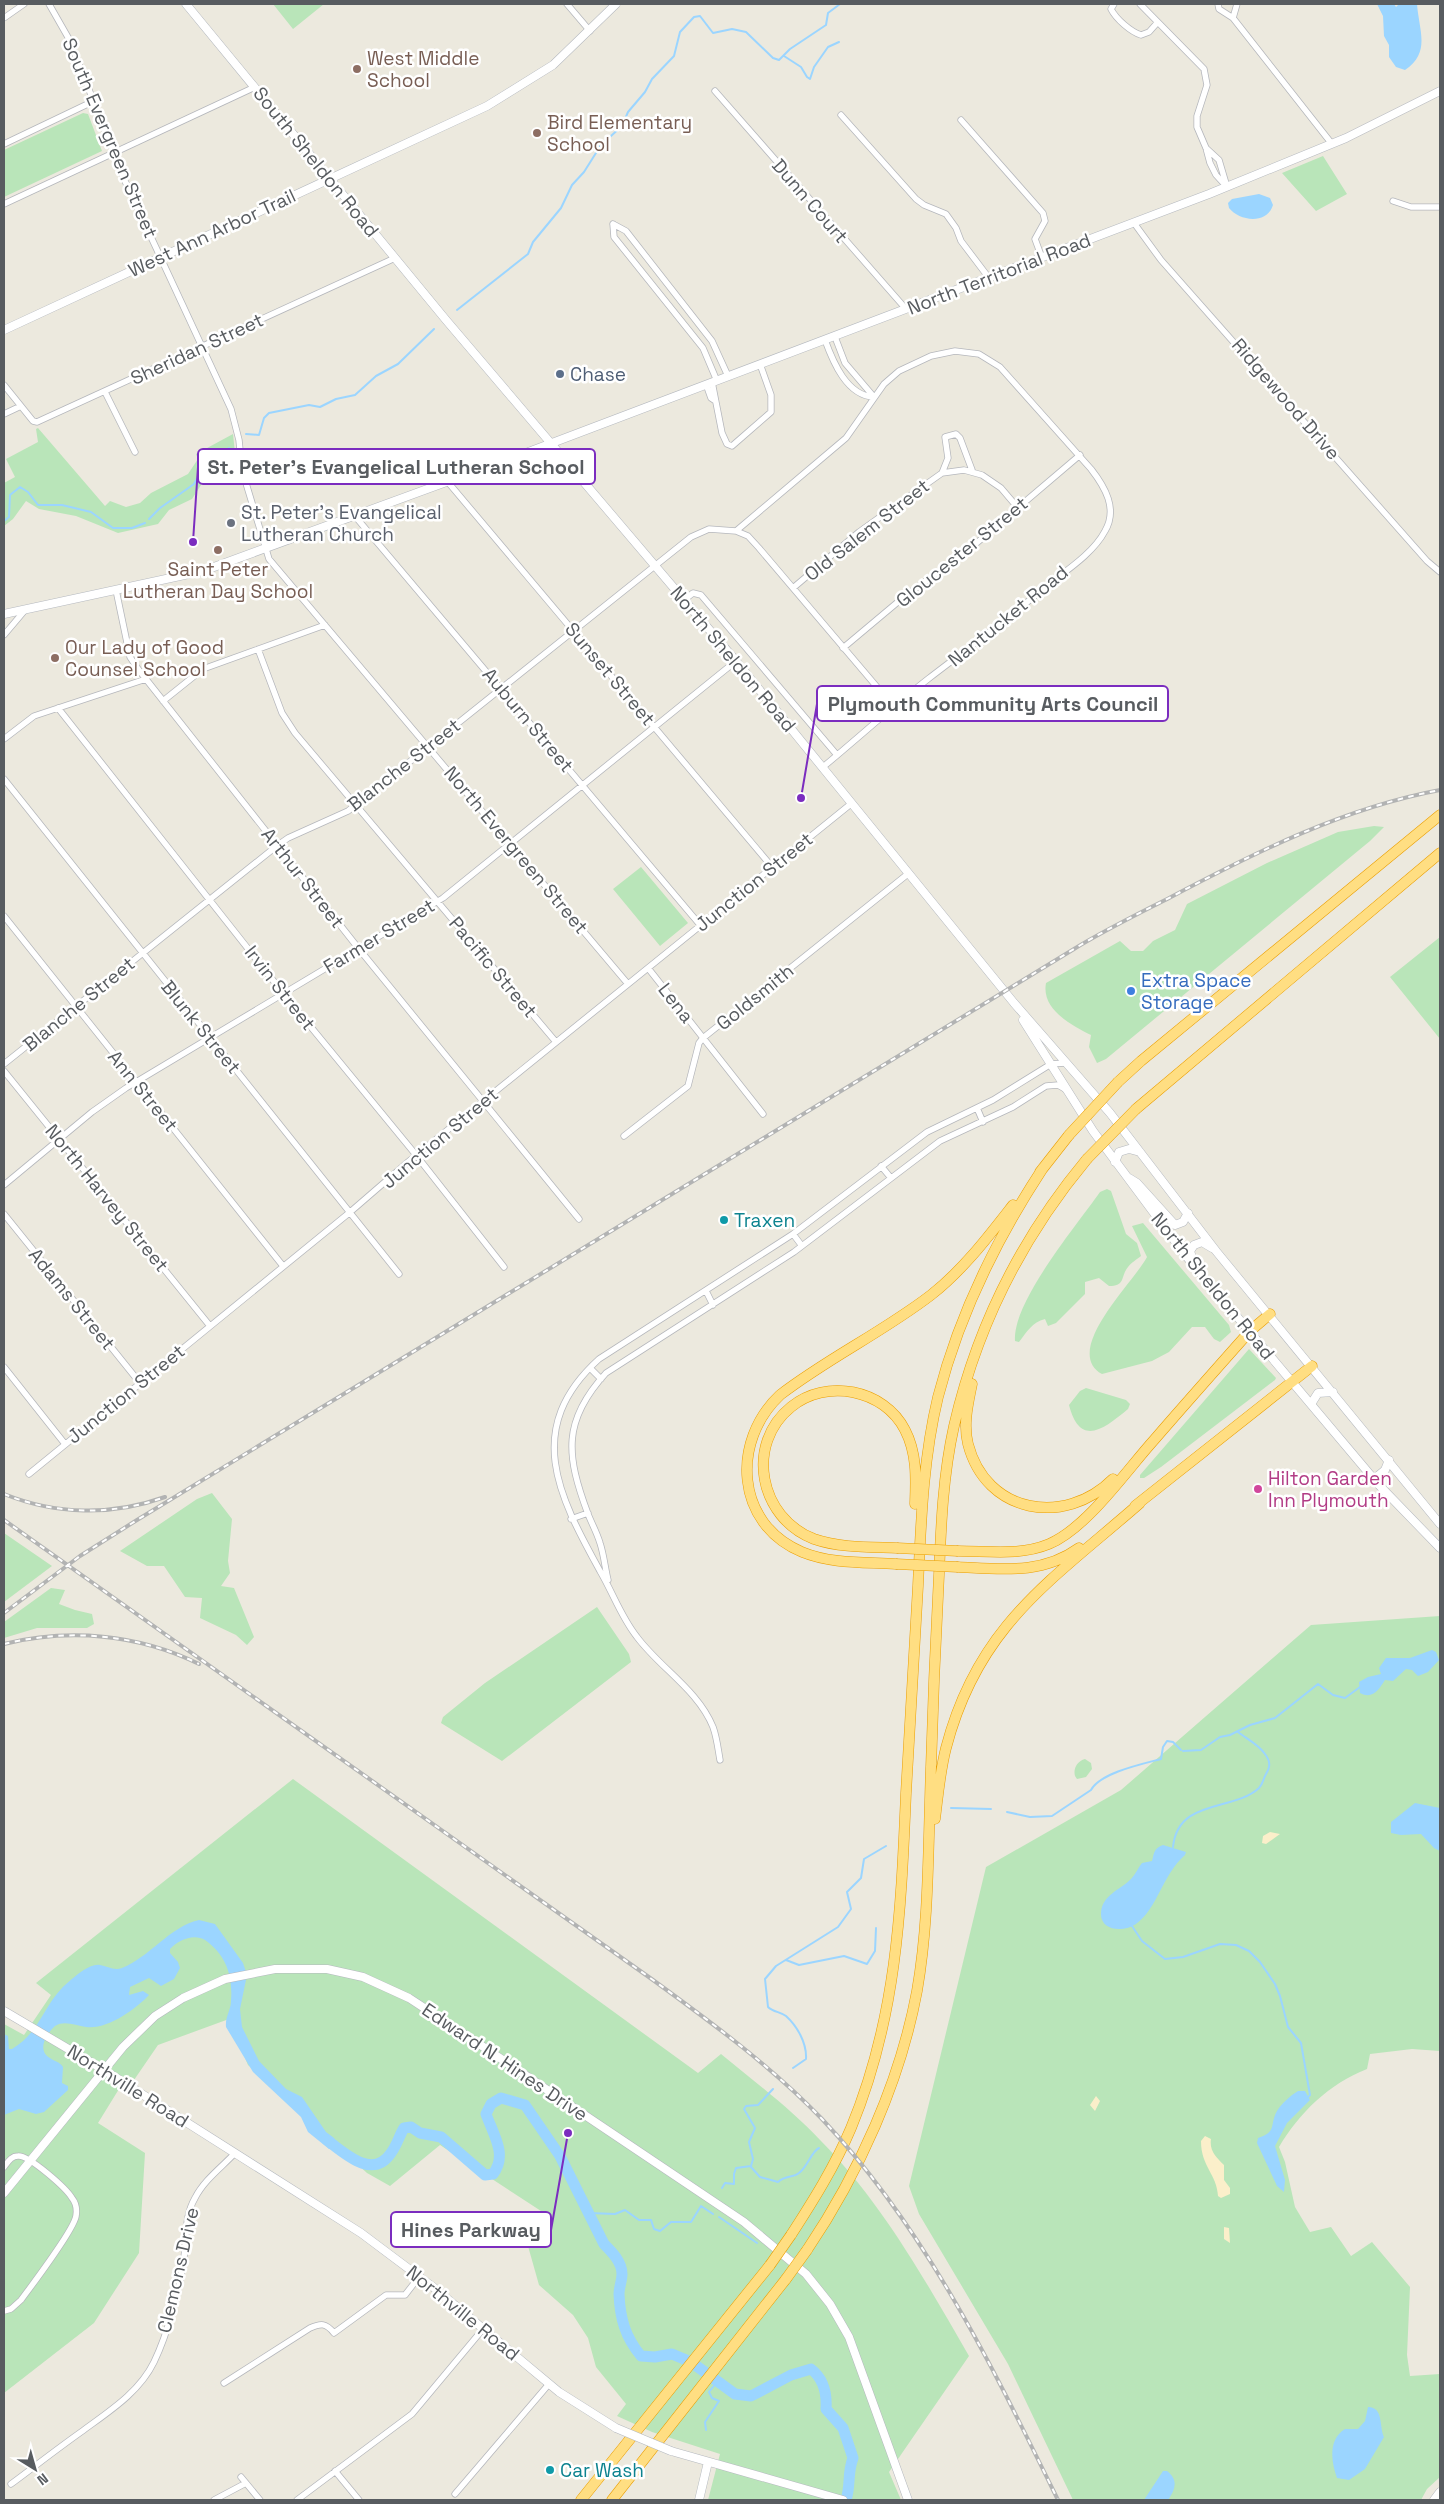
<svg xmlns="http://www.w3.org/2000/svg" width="1444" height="2504" viewBox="0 0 1444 2504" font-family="'Space Grotesk',sans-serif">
  <rect width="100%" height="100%" fill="#ece9de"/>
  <!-- green -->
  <path fill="#b9e5b9" d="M273,4h51l-31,25z
    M83,113l5,1 14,37 -98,46v-47z
    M1323,156l24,38 -31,17 -34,-38z
    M38,428l67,78 5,-5 16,6 14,-4 11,-10 37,-19 10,-15 -2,-5 37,-20 2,19 -25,18 -18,28 -23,11 -11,14 -40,9 -42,-17 -37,-7 -13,-8 -13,18 -9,7v-43l11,-6 -9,-18 32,-17 -2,-13z
    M1374,826l10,1 -14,14 -264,218 -9,4 -8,-16 2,-12c-20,-10 -50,-26 -45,-52l74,-42 11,10h12l10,-10 22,-11 12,-26 80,-41 71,-31z
    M641,867l47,56 -28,23 -47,-57z
    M1440,937v102l-50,-62z
    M1107,1189l4,2 15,43 11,9 4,13c-4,3 -10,7 -13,11 -8,10 -2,19 -19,19l-10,-8 -14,4v12l-29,29 -8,3 -3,-7c-13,3 -18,13 -26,23l-4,-1c-3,-39 62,-116 85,-149z
    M1143,1223l86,102 2,7 -11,10 -6,-3 -9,-12h-13l-23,25 -17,9 -50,13c-41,-23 32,-92 45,-117l-15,-31z
    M1249,1349l27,29 -1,2 -114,87 -17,11h-4v-3z
    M1086,1388l40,12 4,4 -2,5c-24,20 -48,39 -59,-4l11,-14z
    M212,1493l20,26 -4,42 2,12 -9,13 13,2 20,49 -7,8 -11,-10 -36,-17 2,-20 -17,-1 -21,-31h-17l-27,-15 77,-52z
    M4,1533l48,33 -48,36z
    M51,1588l14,2 -6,14 16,6 17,4 2,10 -7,4h-50l-33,10v-16z
    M597,1607l32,47 2,8 -129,99 -61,-38 2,-6 42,-34z
    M1440,1616v435l-28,-2 -42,5 -3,15c-38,15 -67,43 -88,78l6,15 10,45 15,25 21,-5 20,29 21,-14 38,45 -3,68 3,21 30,-2v103l-13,12 -6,11h-348l-65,-136 -89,-150 -10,-28 77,-319 135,-77 190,-165z
    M1085,1759l6,4 1,6 -6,8 -9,2 -2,-3c-2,-7 2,-15 10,-17z
    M293,1779l405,294 23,-19c34,28 70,55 100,87 62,63 104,139 148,215l-80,116 12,28h-193l12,-46 -68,-22 -35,-16 9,-12 -30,-37 -8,-29 -15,-23 -34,-30 -13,-46 -7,-7 22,-21 -101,-66 -50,41 -23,-13 -119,-108 -19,-46 -71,26 -24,35 -7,-4 -29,47 47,30 -6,100 -45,70 -90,70v-369l20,11 27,-40 -15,-12z"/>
  <!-- sand -->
  <path fill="#fbefca" d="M1270,1832l10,2 -14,10 -4,-1 1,-7z
    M1096,2096l4,5 -5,10 -5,-6z
    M1205,2136l6,3c-2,12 6,19 13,26v15l6,8v6l-9,4 -3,-2c-1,-22 -17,-29 -17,-55z
    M1224,2227l5,1 1,15 -6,-4z"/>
  <!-- water -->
  <path fill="#9bd5ff" d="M1377,4h17l2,3 3,-3h18c2,27 14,48 -12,66l-9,-3 -7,-10v-12l-5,-9 -1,-20z
    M1259,194l11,4 3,7c-6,20 -34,16 -44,3l-1,-5 4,-4z
    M1432,1650l4,2 3,8 -11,12 -10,4 -6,-6 -6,-1 -13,12 -8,-1c-6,9 -12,20 -25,13l-1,-11 9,-5 13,-3 -2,-6 7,-10h24z
    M1415,1803l25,5v43l-6,-3 -13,-14 -20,1 -10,-2v-11z
    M1163,1845l23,7 -1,3c-23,20 -27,53 -49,69 -11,8 -36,8 -35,-11 1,-18 19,-23 30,-34 4,-4 7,-11 11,-16l10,-2c2,-8 2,-13 11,-16z
    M199,1920l16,4 28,39 4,12 -7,34 2,18 17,34 27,28 16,8 24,35 8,6 4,11h-9l-21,-17 -7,-15 -48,-45 -27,-45c-1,-10 5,-17 5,-26 2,-26 -5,-46 -26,-61 -11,-7 -27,0 -35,9v4l8,9 2,6 -6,11 -13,7 -12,-8 -19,9 -1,8 14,-4 6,4c-13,14 -42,35 -63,32 -10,-1 -21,-7 -31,-1 -8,7 -19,24 -5,32 5,4 9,3 13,9l-1,16 6,3v4l-24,22 -8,2 -17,-5 -15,6v-81l4,2 1,13h3c27,-16 30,-40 50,-61 8,-7 26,-25 38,-23 7,1 14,6 22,3 28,-11 47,-41 77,-48z
    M1298,2091h7l5,9 -23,23 -12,23 10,34 -1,12 -7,-6 -20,-43 1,-5c20,-7 11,-13 19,-27 5,-8 13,-15 21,-20z
    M1368,2407c16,0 11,20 16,30l-19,32 -16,11 -12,-2c-6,-16 -9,-39 8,-49h13l7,-8z
    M1163,2471h4c12,9 8,19 1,29h-24z"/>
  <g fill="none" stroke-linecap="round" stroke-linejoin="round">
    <!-- stream -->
    <path stroke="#9bd5ff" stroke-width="2" d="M784,56l17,11 6,10 3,2 4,-12 14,-20 11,-5
      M457,310l71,-56 5,-12 28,-34 11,-23 12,-13 17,-27 21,-19 6,-14 17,-20 7,-13 22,-23 6,-24 14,-15 6,-1 13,17 19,-4 14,3 27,26 6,2 11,-11 36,-24 2,-12 12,-9
      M246,434l13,1 5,-17 5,-5 40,-8 11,2 16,-8 19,-4 21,-19 22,-12 36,-35
      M149,519l11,-11 34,-24 11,-20 24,-16
      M4,521l5,-4 1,-22 10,-8 8,5 10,13h24l29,7 22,16h19l13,-5
      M1183,1751l18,-1 19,-13 10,-2 20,-10 25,-7 43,-34 15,11 12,3 15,-11
      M951,1808l40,1
      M1007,1812l23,5 22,-1 39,-26c9,-17 51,-26 70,-31l2,-12 4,-6 6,1 8,8
      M1173,1847c5,-49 60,-35 86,-59 4,-4 4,-9 7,-14 4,-7 5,-12 -1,-20 -6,-9 -18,-15 -27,-22
      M1132,1926l10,15 23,18 18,-2 37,-13 16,1 13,6 11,11 15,22 5,12 8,31 13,16 9,52 -2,2
      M786,1960l13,5 45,-9 23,8 8,-13 1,-23
      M793,2068l13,-9c1,-16 -9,-33 -20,-43 -5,-4 -13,-4 -18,-9l-3,-28 11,-13 62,-39 13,-18 -4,-17 14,-14 3,-19 22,-13
      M751,2166l2,-7 -4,-17 6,-14 -11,-19 2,-3 12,-1 15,-16
      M751,2167l9,10 18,5c8,-7 15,-4 21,-9 9,-7 12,-21 20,-25
      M722,2188l3,-5 9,1v-10l2,-6 15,-2
      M589,2213l26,1 10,-4 14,10h12l3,9 6,2 11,-9h20l10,-16 12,8
      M719,2217l38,26
      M706,2430l-1,-8 14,-21 -7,-3 -3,-6 8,-10"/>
    <!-- river -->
    <path stroke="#9bd5ff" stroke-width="11" d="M327,2140c18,14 46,40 64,13 6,-8 8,-17 13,-25l7,-1 9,6 21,4 44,38 8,-1c15,-19 0,-40 -7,-60l5,-10 10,-6 24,7 35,51 44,88c8,8 18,18 18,30 0,7 -3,13 -3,20 1,24 6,43 22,62l14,1 17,-3 19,8 44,32 16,2 40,-21 20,-6c13,10 16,25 15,40l17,19 10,30c-6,16 -2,26 -7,42"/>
    <!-- street casing -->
    <g stroke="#b5b7bc" stroke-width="7">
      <path id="street" d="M49,4l20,35 56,142 106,228 8,31 3,30 27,89 359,425
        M567,4l23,27
        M1114,4l-3,5c5,10 20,23 30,26l8,-3 8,-9
        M1140,4l64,65 3,16 -10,31v11l9,21 4,15 6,12 11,12
        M1218,4l1,5 14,9 99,126
        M4,18l20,-14
        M1233,18l4,-14
        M715,91l191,218
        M841,115l75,84 8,6 22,9 10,14 5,13 28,37
        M961,120l82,93 2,8 -10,18 7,19
        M4,144l90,-43
        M1206,148l13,12 8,27
        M1393,201l18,6h29
        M4,204l251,-117
        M1134,223l27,37 266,301 13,11
        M613,224l13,7 86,110 16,35
        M613,224l1,13 89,111 14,33
        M835,337l10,26 29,34
        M825,340c8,22 22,56 49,57
        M712,382l10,51 5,11 5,2 39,-34v-17l-11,-31
        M706,384l5,14 3,2
        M4,385l29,36 4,1 358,-164
        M105,392l30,60
        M4,414l17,-8
        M942,473l6,-15 -3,-21 11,-3 4,4 12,32
        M447,481l326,387
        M354,515l347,411
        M736,531l12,5 11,12 135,159
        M793,588l66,-56 83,-59 22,-3 18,5 19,13 17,20
        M116,590l14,67 8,12 221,280 220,270
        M684,600l9,-7 8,2 136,160
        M4,635l22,-26
        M843,648l62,-52 61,-44 114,-97
        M258,649l24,64 13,20 261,309
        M163,701l40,-32 122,-44
        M58,708l225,285 133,162 88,112
        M4,739l30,-23 112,-37
        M4,779l395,495
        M4,916l279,350
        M648,968l115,146
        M4,1064l274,-219 10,-7 60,-27 25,-20 318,-254 18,-8 27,2 110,-93 38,-54 15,-13 32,-15 24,-5 24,3 21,13 91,102c14,18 27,40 14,62 -12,23 -41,41 -61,57 -37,32 -77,61 -116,91 -36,28 -70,59 -105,88
        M4,1071l206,255
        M977,1108l6,14
        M624,1136l64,-50 11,-43 4,-5 206,-165
        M881,1166l10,12
        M4,1185l88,-73 34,-24 317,-190 293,-237
        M4,1214l136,169
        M793,1234l9,12
        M706,1291l7,14
        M4,1367l61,77
        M590,1368l11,11
        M29,1474l320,-261 59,-51 444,-359
        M571,1519l17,-6
        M608,1580c-3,-12 -4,-25 -8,-37 -3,-10 -8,-19 -12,-29 -22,-59 -26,-93 18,-141l188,-121 146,-111 73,-34 33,-21 12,-1 7,4
        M720,1760c-2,-11 -3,-22 -7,-33 -15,-37 -53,-59 -76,-90 -16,-20 -24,-44 -37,-66 -42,-76 -77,-143 -1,-212l194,-125 134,-102 66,-32 58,-36 14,-1
        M4,2167c4,-5 7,-11 14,-11 11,-1 48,32 54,42 4,5 5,12 4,18 -2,14 -44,69 -55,84l-10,9 -7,2
        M224,2383l86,-55c11,-5 16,-5 24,5l52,-38h19l14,-18
        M335,2471l24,29
        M241,2477l19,23
        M11,2484c23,-17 46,-35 70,-52 27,-20 58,-39 73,-70 14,-29 26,-74 30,-105 3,-21 0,-40 11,-59 9,-18 27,-31 40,-45
        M455,2494l94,-110
        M214,2500l32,-17
        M297,2500l115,-86 71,-85"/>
    </g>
    <!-- secondary casing -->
    <g stroke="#b5b9bf" stroke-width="9">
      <path id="secondary" d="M186,4l260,316 290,341 278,342 96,110 106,138 224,273
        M4,330l483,-224 66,-41 63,-61
        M4,614l199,-43 320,-117 686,-260 137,-56 94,-47
        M1023,1020l70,111 93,125 192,228 62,64
        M1115,1162l4,-10 10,-3 11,3
        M1129,1178l8,5 38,42 8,-3 5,-9
        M1193,1261l-3,-10 4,-6 8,-3 10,6
        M1311,1404l7,-11 15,-1
        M1374,1479l11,-9 4,-10
        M4,2011l100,59 257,163 72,54 126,105 57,36
        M4,2193l119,-146 32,-31 28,-18 42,-19 50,-10h52l36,8 46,21 64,42 271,182 62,52 24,30 19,33 59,163
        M671,2451l172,49
        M699,2500l9,-38
        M1434,2500l6,-8"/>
    </g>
    <!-- highway casing -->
    <g stroke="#ea9e00" stroke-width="11">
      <path id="highway" d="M1118,1082l23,-21 299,-246
        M1136,1109l304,-256
        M1040,1172l29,-37
        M972,1384c-4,20 -9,40 -4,60 18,70 97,83 145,35
        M1135,1506l177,-140
        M897,1548c-27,-1 -57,0 -83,-9 -55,-21 -69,-95 -23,-132 35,-29 93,-18 114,23 12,23 11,48 10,74
        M958,1551c31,0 62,5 91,-7 38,-16 77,-73 105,-104 32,-37 64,-73 96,-109l20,-17
        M896,1564c-31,-2 -65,0 -94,-12 -67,-28 -71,-111 -22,-157 48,-37 103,-63 151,-100 32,-25 57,-58 82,-90
        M958,1567c43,2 84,8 121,-19
        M935,1819c3,-23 5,-48 11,-71 32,-123 105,-167 194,-245
        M791,2235c22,-34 44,-69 60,-107 46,-111 50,-218 55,-335 4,-69 8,-138 12,-207 3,-64 5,-127 20,-189 21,-82 59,-159 105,-229
        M807,2250c52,-77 93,-168 110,-259 11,-63 11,-127 13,-191 2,-75 5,-150 9,-225 2,-50 4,-100 15,-149 23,-100 68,-189 133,-267
        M581,2500l189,-235
        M612,2500l174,-221"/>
    </g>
    <!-- street -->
    <use href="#street" stroke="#fff" stroke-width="5.5"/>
    <!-- secondary -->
    <use href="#secondary" stroke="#fff" stroke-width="8"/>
    <!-- highway -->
    <use href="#highway" stroke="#ffde82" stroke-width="10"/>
    <!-- rail casing -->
    <g stroke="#b2b3b3" stroke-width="4">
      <path id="rail" d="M4,1494c52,21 108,22 161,3
        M4,1520l649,460c59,43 118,86 169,139 104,110 170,247 236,381
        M4,1613l76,-57 57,-36 937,-571c31,-19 64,-35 97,-52 85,-45 173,-89 269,-107
        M4,1644c65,-16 134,-10 195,20"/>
    </g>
    <!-- rail -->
    <use href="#rail" stroke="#fff" stroke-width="2" stroke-dasharray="5.5" stroke-linecap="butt"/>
    <!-- secondary-bridge casing -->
    <g stroke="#b5b9bf" stroke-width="9" stroke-linecap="butt">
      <path id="secondary-bridge" d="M616,2428l55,23"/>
    </g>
    <!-- highway-bridge casing -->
    <g stroke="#ea9e00" stroke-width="11" stroke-linecap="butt">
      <path id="highway-bridge" d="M1069,1135l49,-53
        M1087,1159l49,-50
        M897,1548l61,3
        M896,1564l62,3
        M770,2265l21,-30
        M786,2279l21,-29"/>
    </g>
    <!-- secondary-bridge -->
    <use href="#secondary-bridge" stroke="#fff" stroke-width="8"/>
    <!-- highway-bridge -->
    <use href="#highway-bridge" stroke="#ffde82" stroke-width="10"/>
  </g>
  <!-- markers -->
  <g fill="#8d6e63" stroke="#fff" stroke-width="2">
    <circle cx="357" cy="69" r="5"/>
    <circle cx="537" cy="133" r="5"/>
    <circle cx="218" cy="550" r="5"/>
    <circle cx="55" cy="658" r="5"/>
  </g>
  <circle fill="#5c6f8a" stroke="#fff" stroke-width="2" cx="560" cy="374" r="5"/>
  <circle fill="#6b7280" stroke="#fff" stroke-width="2" cx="231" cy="523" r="5"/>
  <circle fill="#3f7fe0" stroke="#fff" stroke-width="2" cx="1131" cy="991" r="5"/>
  <g fill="#0f9aa8" stroke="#fff" stroke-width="2">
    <circle cx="724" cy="1220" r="5"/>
    <circle cx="550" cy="2470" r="5"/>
  </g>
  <circle fill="#d1479c" stroke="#fff" stroke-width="2" cx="1258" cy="1489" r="5"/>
  <g text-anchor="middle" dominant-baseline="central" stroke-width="5" stroke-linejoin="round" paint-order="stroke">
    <!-- education labels -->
    <g font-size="19" fill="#785e54" stroke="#fff" text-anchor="start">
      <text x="367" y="58">West Middle<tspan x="367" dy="22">School</tspan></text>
      <text x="547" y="122">Bird Elementary<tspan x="547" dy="22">School</tspan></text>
      <text x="218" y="569" text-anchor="middle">Saint Peter<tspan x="218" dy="22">Lutheran Day School</tspan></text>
      <text x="65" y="647">Our Lady of Good<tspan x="65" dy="22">Counsel School</tspan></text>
    </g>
    <!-- street labels -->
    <g font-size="19" fill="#585c60" stroke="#fff">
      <text transform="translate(110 138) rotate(67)">South Evergreen Street</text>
      <text transform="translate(316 162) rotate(51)">South Sheldon Road</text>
      <text transform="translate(810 201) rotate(49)">Dunn Court</text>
      <text transform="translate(212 233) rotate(-25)">West Ann Arbor Trail</text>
      <text transform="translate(999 274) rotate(-21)">North Territorial Road</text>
      <text transform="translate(197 349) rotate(-25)">Sheridan Street</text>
      <text transform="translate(1286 399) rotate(49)">Ridgewood Drive</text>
      <text transform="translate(867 530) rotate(-38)">Old Salem Street</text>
      <text transform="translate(962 552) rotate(-39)">Gloucester Street</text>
      <text transform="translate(1008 616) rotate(-39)">Nantucket Road</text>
      <text transform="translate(733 659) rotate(50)">North Sheldon Road</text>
      <text transform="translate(610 674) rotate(50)">Sunset Street</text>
      <text transform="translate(528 720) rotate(50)">Auburn Street</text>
      <text transform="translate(404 765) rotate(-38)">Blanche Street</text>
      <text transform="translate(516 850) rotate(50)">North Evergreen Street</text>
      <text transform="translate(303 878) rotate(52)">Arthur Street</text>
      <text transform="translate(754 882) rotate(-39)">Junction Street</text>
      <text transform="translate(379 936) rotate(-31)">Farmer Street</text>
      <text transform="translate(493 967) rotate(50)">Pacific Street</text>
      <text transform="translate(280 988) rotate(52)">Irvin Street</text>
      <text transform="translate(755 997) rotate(-39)">Goldsmith</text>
      <text transform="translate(676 1003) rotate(52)">Lena</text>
      <text transform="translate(79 1004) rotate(-39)">Blanche Street</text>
      <text transform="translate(201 1027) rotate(51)">Blunk Street</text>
      <text transform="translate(143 1091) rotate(51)">Ann Street</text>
      <text transform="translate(440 1138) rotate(-40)">Junction Street</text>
      <text transform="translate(107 1198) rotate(51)">North Harvey Street</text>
      <text transform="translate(1213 1286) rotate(51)">North Sheldon Road</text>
      <text transform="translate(72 1299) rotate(51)">Adams Street</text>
      <text transform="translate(126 1394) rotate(-39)">Junction Street</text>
      <text transform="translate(505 2062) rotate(34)">Edward N. Hines Drive</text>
      <text transform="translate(128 2086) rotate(32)">Northville Road</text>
      <text transform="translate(178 2270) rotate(-77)">Clemons Drive</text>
      <text transform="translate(463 2313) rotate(39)">Northville Road</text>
    </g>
    <!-- service labels -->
    <g font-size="19" fill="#4e5e75" stroke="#fff" text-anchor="start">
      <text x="570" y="374">Chase</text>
    </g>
    <!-- worship labels -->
    <g font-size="19" fill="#5b616d" stroke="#fff" text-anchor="start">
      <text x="241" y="512">St. Peter's Evangelical<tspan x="241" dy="22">Lutheran Church</tspan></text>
    </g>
    <!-- shop labels -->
    <g font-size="19" fill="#366cbe" stroke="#fff" text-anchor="start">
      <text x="1141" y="980">Extra Space<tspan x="1141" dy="22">Storage</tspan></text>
    </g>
    <!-- culture labels -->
    <g font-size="19" fill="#0d838f" stroke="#fff" text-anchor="start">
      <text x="734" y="1220">Traxen</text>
      <text x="560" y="2470">Car Wash</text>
    </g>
    <!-- hotel labels -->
    <g font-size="19" fill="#b23c85" stroke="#fff" text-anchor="start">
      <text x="1268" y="1478">Hilton Garden<tspan x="1268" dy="22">Inn Plymouth</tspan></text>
    </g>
  </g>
  <!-- callouts -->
  <path fill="none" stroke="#7b2cbf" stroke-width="2" d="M193 542L198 467M801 798L817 704M568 2133L551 2230"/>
  <g fill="#7b2cbf" stroke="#fff" stroke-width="2">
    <circle cx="193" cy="542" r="5"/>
    <circle cx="801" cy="798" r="5"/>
    <circle cx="568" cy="2133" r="5"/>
  </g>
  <g fill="#fff" stroke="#7b2cbf" stroke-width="2">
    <rect x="198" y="449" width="397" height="35" rx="5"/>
    <rect x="817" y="686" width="351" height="35" rx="5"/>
    <rect x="391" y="2212" width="160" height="35" rx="5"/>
  </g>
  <g font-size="20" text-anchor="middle" font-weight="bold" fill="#585c60">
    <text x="396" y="474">St. Peter's Evangelical Lutheran School</text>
    <text x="993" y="711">Plymouth Community Arts Council</text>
    <text x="471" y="2237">Hines Parkway</text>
  </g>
  <!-- border -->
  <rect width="1444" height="2504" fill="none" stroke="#585c60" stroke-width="10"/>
  <!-- north arrow -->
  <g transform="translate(35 2469) rotate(143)" stroke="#ffffff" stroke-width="4" paint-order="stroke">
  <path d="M0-4L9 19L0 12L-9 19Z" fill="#585c60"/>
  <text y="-8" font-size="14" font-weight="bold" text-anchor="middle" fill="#585c60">N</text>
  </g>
</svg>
